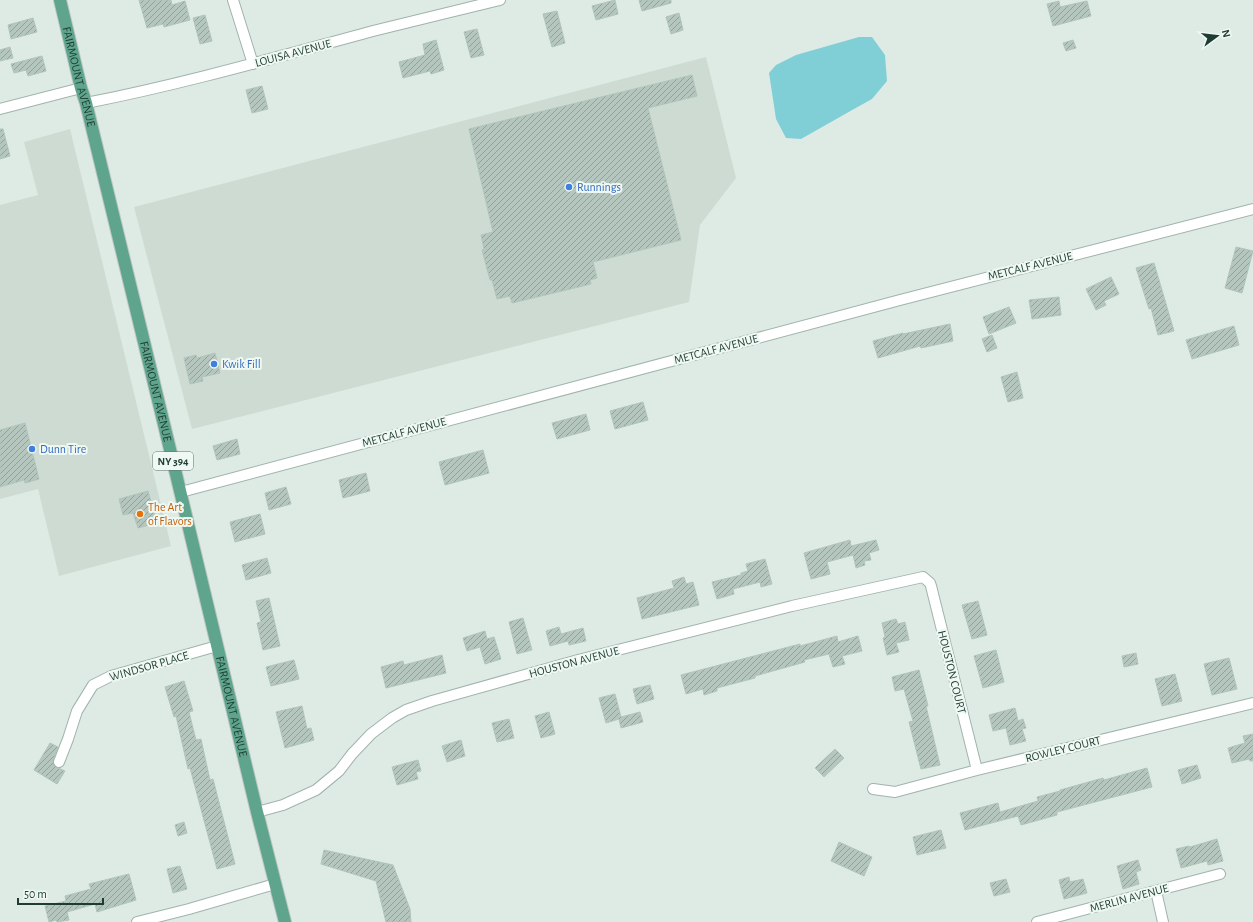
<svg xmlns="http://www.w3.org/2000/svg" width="1253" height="922" viewBox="0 0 1253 922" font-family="'Alegreya Sans',sans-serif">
  <defs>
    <pattern id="building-hatch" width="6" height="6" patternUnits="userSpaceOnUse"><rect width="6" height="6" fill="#b4c6bd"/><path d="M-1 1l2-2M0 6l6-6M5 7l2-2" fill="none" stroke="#92a29a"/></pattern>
  </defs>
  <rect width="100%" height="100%" fill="#deebe5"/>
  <!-- built -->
  <path fill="#cddbd3" d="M706,57l30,121 -36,47 -11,77 -497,127 -58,-222z
    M70,129l101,417 -112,30 -21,-87 -38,10v-294l38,-10 -14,-53z"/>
  <!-- water -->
  <path fill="#81cfd6" d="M859,37h13l13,18 2,26 -15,18 -18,10 -53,30 -15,-1 -10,-19 -7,-46 7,-8 20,-10z"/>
  <!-- building -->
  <path fill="url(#building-hatch)" stroke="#b0c5bb" d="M139,0h32l1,5 13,-4 5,19 -26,7 -1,-3 -16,4z
    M615,0l3,14 -22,6 -4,-14z
    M639,0h32v3l-29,8z
    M1059,1l1,6 27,-6 4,15 -38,10 -6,-22z
    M557,11l8,32 -13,4 -9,-33z
    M679,13l4,17 -12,4 -5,-17z
    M205,15l7,26 -12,3 -7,-26z
    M33,18l4,14 -26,7 -3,-14z
    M477,29l7,26 -13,3 -7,-26z
    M436,40l8,30 -13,4 -1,-3 -27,7 -4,-16 26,-7 -2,-11z
    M1073,40l3,8 -10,3 -3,-8z
    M10,47l3,11 -13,3v-11z
    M42,56l4,15 -18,5 -2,-6 -12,3 -3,-9z
    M692,75l5,21 -49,12 33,132 -88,22 4,16 -7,2 1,4 -79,19 -2,-7 -13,3 -5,-19h-2l-8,-30 2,-1 -3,-14 12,-3 -24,-103z
    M262,86l6,23 -16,4 -6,-23z
    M0,129h3l7,27 -10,3z
    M1236,247l17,4 -11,42 -17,-5z
    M1154,263l20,68 -16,4 -7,-27 -2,1 -13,-41z
    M1111,277l8,17 -15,7 2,4 -10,5 -10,-21z
    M1059,297l2,18 -29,4 -3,-19z
    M1009,307l7,16 -27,11 -6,-17z
    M950,324l3,17 -32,7 -1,-2 -42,12 -5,-17 30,-8v1z
    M1234,326l5,19 -47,14 -6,-19z
    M992,335l5,13 -10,4 -5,-13z
    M215,353l5,20 -18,4 1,4 -13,3 -6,-26 12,-3 1,3z
    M1017,372l6,26 -15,4 -7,-25z
    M643,402l5,18 -33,9 -5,-18z
    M586,414l4,16 -33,9 -5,-16z
    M25,423l14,56 -14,4 -1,-3 -24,7v-57z
    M237,439l3,15 -23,6 -4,-14z
    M483,450l6,23 -44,12 -6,-23z
    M366,473l4,18 -27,7 -4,-18z
    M286,487l5,17 -22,6 -4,-17z
    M148,491l9,32 -19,5 -5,-15 -10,2 -4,-16z
    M260,514l5,20 -30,8 -5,-20z
    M850,540l1,6 25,-6 3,10 -10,3 2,7 -7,1 1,4 -9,3 -3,-13 -26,7 3,12 -19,5 -7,-26z
    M267,558l4,15 -25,7 -4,-15z
    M765,559l7,25 -11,3 -1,-5 -27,7 1,5 -17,5 -5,-17 29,-7v-2l7,-2 -2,-7z
    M684,577l2,7 7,-2 6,23 -57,14 -5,-21 37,-10 -2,-7z
    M269,598l11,48 -17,4 -6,-27 4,-1 -5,-21z
    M978,601l9,34 -15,4 -10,-34z
    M523,618l9,32 -15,4 -8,-32z
    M896,619l2,5 7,-2 4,18 -13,3 3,9 -12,3 -4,-17 2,-1 -3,-14z
    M559,627l2,7 22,-6 3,13 -17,4 -1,-4 -18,5 -4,-15z
    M485,631l2,8 7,-2 7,22 -16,5 -5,-17 -13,4 -4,-13z
    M837,636l1,6 20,-6 4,15 -20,5 3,8 -12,3 -4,-13 -25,6 1,2 -50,14v2l-38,10v3l-13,4 -1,-6 -17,5 -5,-19 119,-31v2z
    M996,650l8,32 -21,6 -9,-32z
    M1136,653l2,11 -14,3 -2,-11z
    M442,655l4,18 -60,15 -5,-21 22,-6 1,4z
    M1229,658l8,31 -25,6 -8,-31z
    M294,660l5,19 -28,7 -5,-19z
    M919,670l9,36h-2l14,59 -19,4 -12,-47 4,-1 -9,-32 -9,2 -3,-14z
    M1175,674l7,27 -20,5 -7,-27z
    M184,681l9,30 -4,1 7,28 5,-1 9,41 3,-1 22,85 -18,5 -27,-101 -2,1 -12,-53 -2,1 -9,-30z
    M650,685l4,14 -17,5 -4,-15z
    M615,694l6,23 19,-5 3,10 -22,6 -2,-9 -13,4 -7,-25z
    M302,706l5,23 4,-1 3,12 -29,8 -9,-36z
    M1015,708l3,13 5,-2 3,9 -4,1 4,12 -16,4 -4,-17 -13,3 -4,-16z
    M549,712l6,22 -14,4 -6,-22z
    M509,719l5,19 -17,4 -5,-19z
    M1253,734v27h-3l-1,-2 -17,4 -4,-15 17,-5 -2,-7z
    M461,740l4,16 -18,6 -5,-16z
    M50,743l8,4 -5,13 1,6 11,5 -8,13 -23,-14z
    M835,749l9,9 -20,19 -9,-9z
    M418,760l3,11 -5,1 2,7 -21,6 -5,-18z
    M1197,765l4,13 -19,6 -4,-14z
    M1147,768l5,19 -95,25v3l-36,10 -3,-9 -53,14 -5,-17 38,-10 2,9 38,-11 -1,-4 23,-6v-1l43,-12 1,2z
    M184,822l3,11 -9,3 -3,-11z
    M941,830l5,18 -29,7 -4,-18z
    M1217,839l6,22 -15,4 -1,-4 -26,7 -5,-19 13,-3 1,1z
    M839,842l33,15 -8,19 -33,-15z
    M324,850l69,15 17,44 1,13h-25l-10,-41 -55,-17z
    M1138,860l3,10 -5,2 3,12 -16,5 -6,-23z
    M180,866l7,23 -14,4 -6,-24z
    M129,874l7,26 -39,12 -2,-8 -28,8 2,8 -12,2 -1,-2 -7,2 -4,-16 21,-5 -1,-5 26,-7 -2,-5z
    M1069,877l1,5 13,-3 4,14 -23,6 -5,-19z
    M1006,879l4,13 -16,4 -4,-13z"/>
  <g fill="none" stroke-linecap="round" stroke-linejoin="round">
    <!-- minor casing -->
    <g stroke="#a1b3ac" stroke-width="12">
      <path id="minor" d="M233,0l20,64
        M86,103c98,-19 194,-47 291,-73 40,-10 82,-20 123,-30
        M0,109l81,-21
        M181,492l719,-192 353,-91
        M59,762l9,-23 9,-28 16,-26 18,-9 106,-30
        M873,789l22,3 82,-22 276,-67
        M257,812l26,-7 33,-15 23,-19 13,-17 19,-20 21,-16 14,-8 26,-9 146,-41 214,-54 131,-29 7,6 1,3 46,184
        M1156,891l7,31
        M137,922l52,-13 86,-25
        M1037,922l183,-48"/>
    </g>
    <!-- primary casing -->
    <g stroke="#bcc5c2" stroke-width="14">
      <g id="primary">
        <path id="s1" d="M60,0l21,88 5,15 90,371 81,338 28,110"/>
      </g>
    </g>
    <!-- minor -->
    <use href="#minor" stroke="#fff" stroke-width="10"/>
    <!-- primary -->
    <use href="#primary" stroke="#5fa58d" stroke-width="12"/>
  </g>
  <!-- markers -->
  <g fill="#3f7fe0" stroke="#eff8f3" stroke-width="1.5">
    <circle cx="569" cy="187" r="4"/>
    <circle cx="214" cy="364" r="4"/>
    <circle cx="32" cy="449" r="4"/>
  </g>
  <circle fill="#e8710a" stroke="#eff8f3" stroke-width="1.5" cx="140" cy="514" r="4"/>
  <g text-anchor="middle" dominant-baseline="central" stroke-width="4" stroke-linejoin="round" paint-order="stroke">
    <!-- shield labels -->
    <rect fill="#eff8f3" stroke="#5d756c" stroke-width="1" x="153" y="452" width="40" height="18" rx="3"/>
    <g font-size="11" font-weight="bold" fill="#1e3d32">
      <text x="173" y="461">NY 394</text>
    </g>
    <!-- street labels -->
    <g font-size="12" fill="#1e3d32" stroke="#eff8f3">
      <text transform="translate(293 53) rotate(-15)">LOUISA AVENUE</text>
      <text stroke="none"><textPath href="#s1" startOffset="79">FAIRMOUNT AVENUE</textPath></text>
      <text transform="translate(1030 266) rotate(-14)">METCALF AVENUE</text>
      <text transform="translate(716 349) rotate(-15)">METCALF AVENUE</text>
      <text stroke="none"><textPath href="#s1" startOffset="403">FAIRMOUNT AVENUE</textPath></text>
      <text transform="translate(404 432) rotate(-15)">METCALF AVENUE</text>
      <text transform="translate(574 662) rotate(-15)">HOUSTON AVENUE</text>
      <text transform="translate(149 666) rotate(-16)">WINDSOR PLACE</text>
      <text transform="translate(952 672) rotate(76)">HOUSTON COURT</text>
      <text stroke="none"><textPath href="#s1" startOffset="727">FAIRMOUNT AVENUE</textPath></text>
      <text transform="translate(1063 749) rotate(-14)">ROWLEY COURT</text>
      <text transform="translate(1129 898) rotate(-15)">MERLIN AVENUE</text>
    </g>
    <!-- shop labels -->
    <g font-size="12" fill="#366cbe" stroke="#eff8f3" text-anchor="start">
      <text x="577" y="187">Runnings</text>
      <text x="222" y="364">Kwik Fill</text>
      <text x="40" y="449">Dunn Tire</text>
    </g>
    <!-- food labels -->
    <g font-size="12" fill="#c56008" stroke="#eff8f3" text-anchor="start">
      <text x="148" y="507">The Art<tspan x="148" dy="14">of Flavors</tspan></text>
    </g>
  </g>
  <!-- north arrow -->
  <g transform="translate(1217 36) rotate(75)" stroke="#eff8f3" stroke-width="3" paint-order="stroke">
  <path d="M0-3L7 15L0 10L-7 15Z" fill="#1e3d32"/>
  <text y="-6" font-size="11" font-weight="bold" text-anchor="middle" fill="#1e3d32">N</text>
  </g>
  <!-- scale -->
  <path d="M18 898v6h85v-6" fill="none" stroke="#1e3d32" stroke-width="2"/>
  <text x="24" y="898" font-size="12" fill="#1e3d32" stroke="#eff8f3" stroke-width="3" paint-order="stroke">50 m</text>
</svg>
